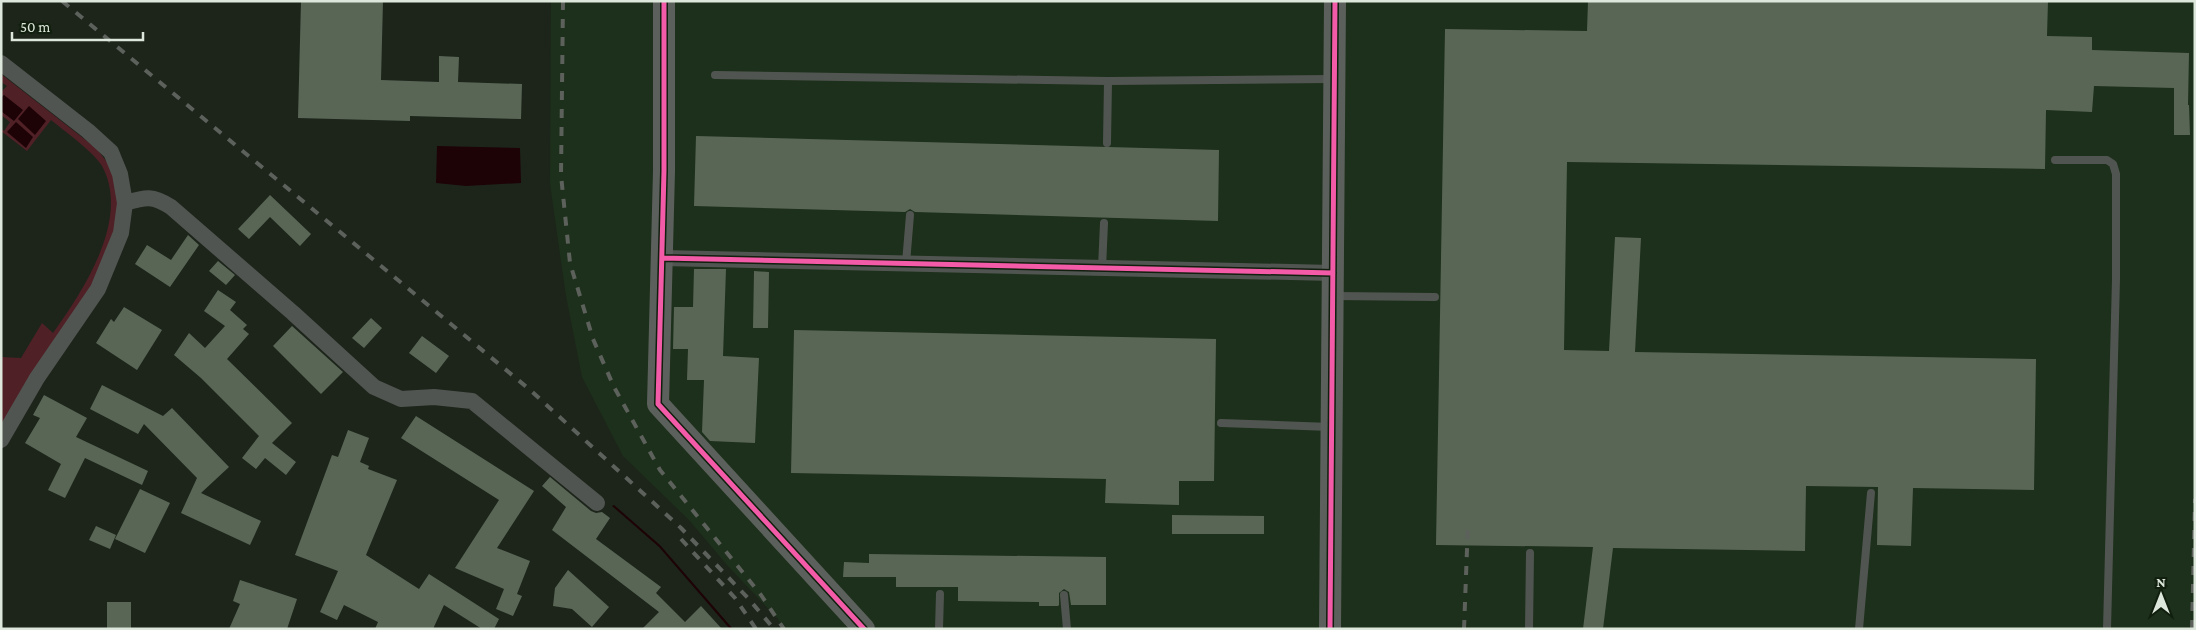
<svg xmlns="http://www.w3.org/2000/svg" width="2196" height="630" viewBox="0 0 2196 630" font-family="'Crimson Pro',serif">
  <rect width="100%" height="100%" fill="#1d251b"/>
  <!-- built -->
  <path fill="#1d301b" d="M551,1h1644v628h-1413l-4,-10 -51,-54 -38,-45 -66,-64 -41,-79 -16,-81 -16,-112z"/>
  <!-- green -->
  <path fill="#4f2026" d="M1,74l96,75 15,20 5,24v30l-23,59 -93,143v-68l20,1 21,-35 11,10c30,-42 78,-114 49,-167 -8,-14 -39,-36 -51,-46l-24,31 -26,-20v-2l3,2 6,-9 -9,-7v-4l13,9 -10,-25 -3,3v-6l6,-6 -6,-4z"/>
  <!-- water -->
  <path fill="#1d0306" d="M4,95l19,15 -9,11 -13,-10v-13z
    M29,106l17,15 -11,14 -17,-16z
    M16,122l17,15 -7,11 -19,-16z
    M437,146l83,2 1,35 -55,3 -30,-3z
    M614,505l46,40 73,84h-3l-71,-82 -47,-41z"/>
  <!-- building -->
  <path fill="#596656" d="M301,1h82l-2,79 58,2v-26l20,1 -1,25 64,2 -1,35 -111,-3v5l-112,-3z
    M1588,1h460l-1,35 45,1v13l97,3 -1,52h1l1,30h-16v-47l-80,-2 -2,26 -46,-2 -1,59 -478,-7 -3,188 45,1 6,-114 26,1 -6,114 401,7 -2,131 -121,-2 -2,58 -34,-1 1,-58 -72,-1 -1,65 -192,-3 -10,81h-20l10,-82 -157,-2 9,-516 142,2z
    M696,136l523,14 -1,71 -303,-9 -5,-3 -5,3 -211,-6z
    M270,195l41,39 -11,12 -30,-29 -21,22 -11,-10z
    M188,235l11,10 -29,42 -35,-23 12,-19 24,15z
    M218,261l17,14 -9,10 -17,-14z
    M694,269h32l-3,87 36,2 -4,85 -45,-2 -8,-9 2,-52h-17l1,-31h-15l1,-42h19z
    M754,271l15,1 -1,56h-15z
    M218,290l18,12 -6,8 17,15 -4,4 6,5 -22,25 65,64 -20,20 24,19 -10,13 -21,-17 -9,11 -14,-11 17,-22 -58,-58 -27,-23 15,-22 16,15 20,-22 -21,-15z
    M124,307l38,23 -25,40 -41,-27 15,-24 3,3z
    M371,318l11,10 -18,20 -12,-10z
    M292,326l51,46 -22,22 -48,-48z
    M794,330l422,9 -2,142h-35v24l-74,-2 1,-24 -315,-6z
    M422,336l27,20 -13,17 -27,-20z
    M102,385l61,31 9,-8 57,59 -28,26 60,28 -11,24 -69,-32 16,-35 -53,-54 -6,10 -48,-25z
    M44,395l43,23 -11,19 72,34 -6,14 -57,-27 -20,40 -17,-8 13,-26 -36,-21 15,-25 -7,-3z
    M416,416l118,75 -37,57 33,13 -13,33 5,2 -9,20 -17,-7 8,-20 -49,-21 44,-68 -98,-62z
    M348,430l21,8 -9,24 9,4 -1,3 29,11 -31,75 53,34 10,-15 70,45 -5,10h-12l-38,-24 -11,24h-58l3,-7 -34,-17 -7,15 -17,-8 18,-41 -43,-16 37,-100 6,2z
    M550,477l41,34 5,2 6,-1 8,6 -14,21 65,48 -5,6 29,29 16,-16 21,23h-80l17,-17 -107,-82 14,-23 -24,-21z
    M140,489l30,14 -25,50 -30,-14z
    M1172,515l92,1v18h-92z
    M96,526l20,9 -6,14 -21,-9z
    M869,554l237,3v48h-35l-2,-13 -5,-3 -5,4v12l-1,1h-19v-4l-81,-1v-14h-62v-10h-53l1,-15 25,1z
    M568,570l41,37 -17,20 -20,-18 -19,-3 2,-18z
    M240,580l57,19 -10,30h-58l11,-25 -7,-3z
    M107,602h24v27h-24z"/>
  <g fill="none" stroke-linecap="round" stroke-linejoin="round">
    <!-- lane -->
    <path stroke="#515551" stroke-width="8" d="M715,75l393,6 225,-2
      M1107,143l1,-62
      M2055,160h52l6,4 3,10v105l-9,350
      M906,263l4,-48
      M1102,268l2,-45
      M1335,296l100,1
      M1221,423l109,4
      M1064,595l3,34
      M939,629l1,-35
      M1529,629l1,-76
      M1859,629l12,-136"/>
    <!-- street -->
    <path stroke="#515551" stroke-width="16" d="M1,63l87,68 23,21 9,22 5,29 -4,30 -23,56 -61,89 -36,62
      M125,203c21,-6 27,-8 46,4l122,106 81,74 27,12 33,-2 38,4 125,102
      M662,258l671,15"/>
    <!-- secondary -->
    <path stroke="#5c605c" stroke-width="22" d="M664,1v170l-6,233 206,225
      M1330,629l5,-628"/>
    <!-- rail -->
    <path stroke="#5d615c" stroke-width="4" stroke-dasharray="9 9" stroke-linecap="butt" d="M62,1l467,388 152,139 67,70 26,31
      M563,1l-2,174 9,88 23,76 21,48 46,83 101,125 23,34
      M681,539l54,59 21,31
      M1464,629l4,-106
      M2192,629l3,-130"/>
    <!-- cycleway casing -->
    <g stroke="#101f0e" stroke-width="8">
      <path id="cycleway" d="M664,1v170l-6,233 206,225
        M662,258l671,15
        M1330,629l5,-628"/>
    </g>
    <!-- cycleway -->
    <use href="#cycleway" stroke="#f35aa7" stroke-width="5"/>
  </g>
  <!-- border -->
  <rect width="2196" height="630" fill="none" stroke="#dde7db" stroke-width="5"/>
  <!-- north arrow -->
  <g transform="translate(2161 595)" stroke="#101f0e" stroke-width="4" paint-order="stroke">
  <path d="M0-4L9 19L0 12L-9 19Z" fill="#dde7db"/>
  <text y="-8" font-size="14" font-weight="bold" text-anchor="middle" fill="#dde7db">N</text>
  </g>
  <!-- scale -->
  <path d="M12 32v8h131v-8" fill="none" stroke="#dde7db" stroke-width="2.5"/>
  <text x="20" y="32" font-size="15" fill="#dde7db" stroke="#101f0e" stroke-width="4" paint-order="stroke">50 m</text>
</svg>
